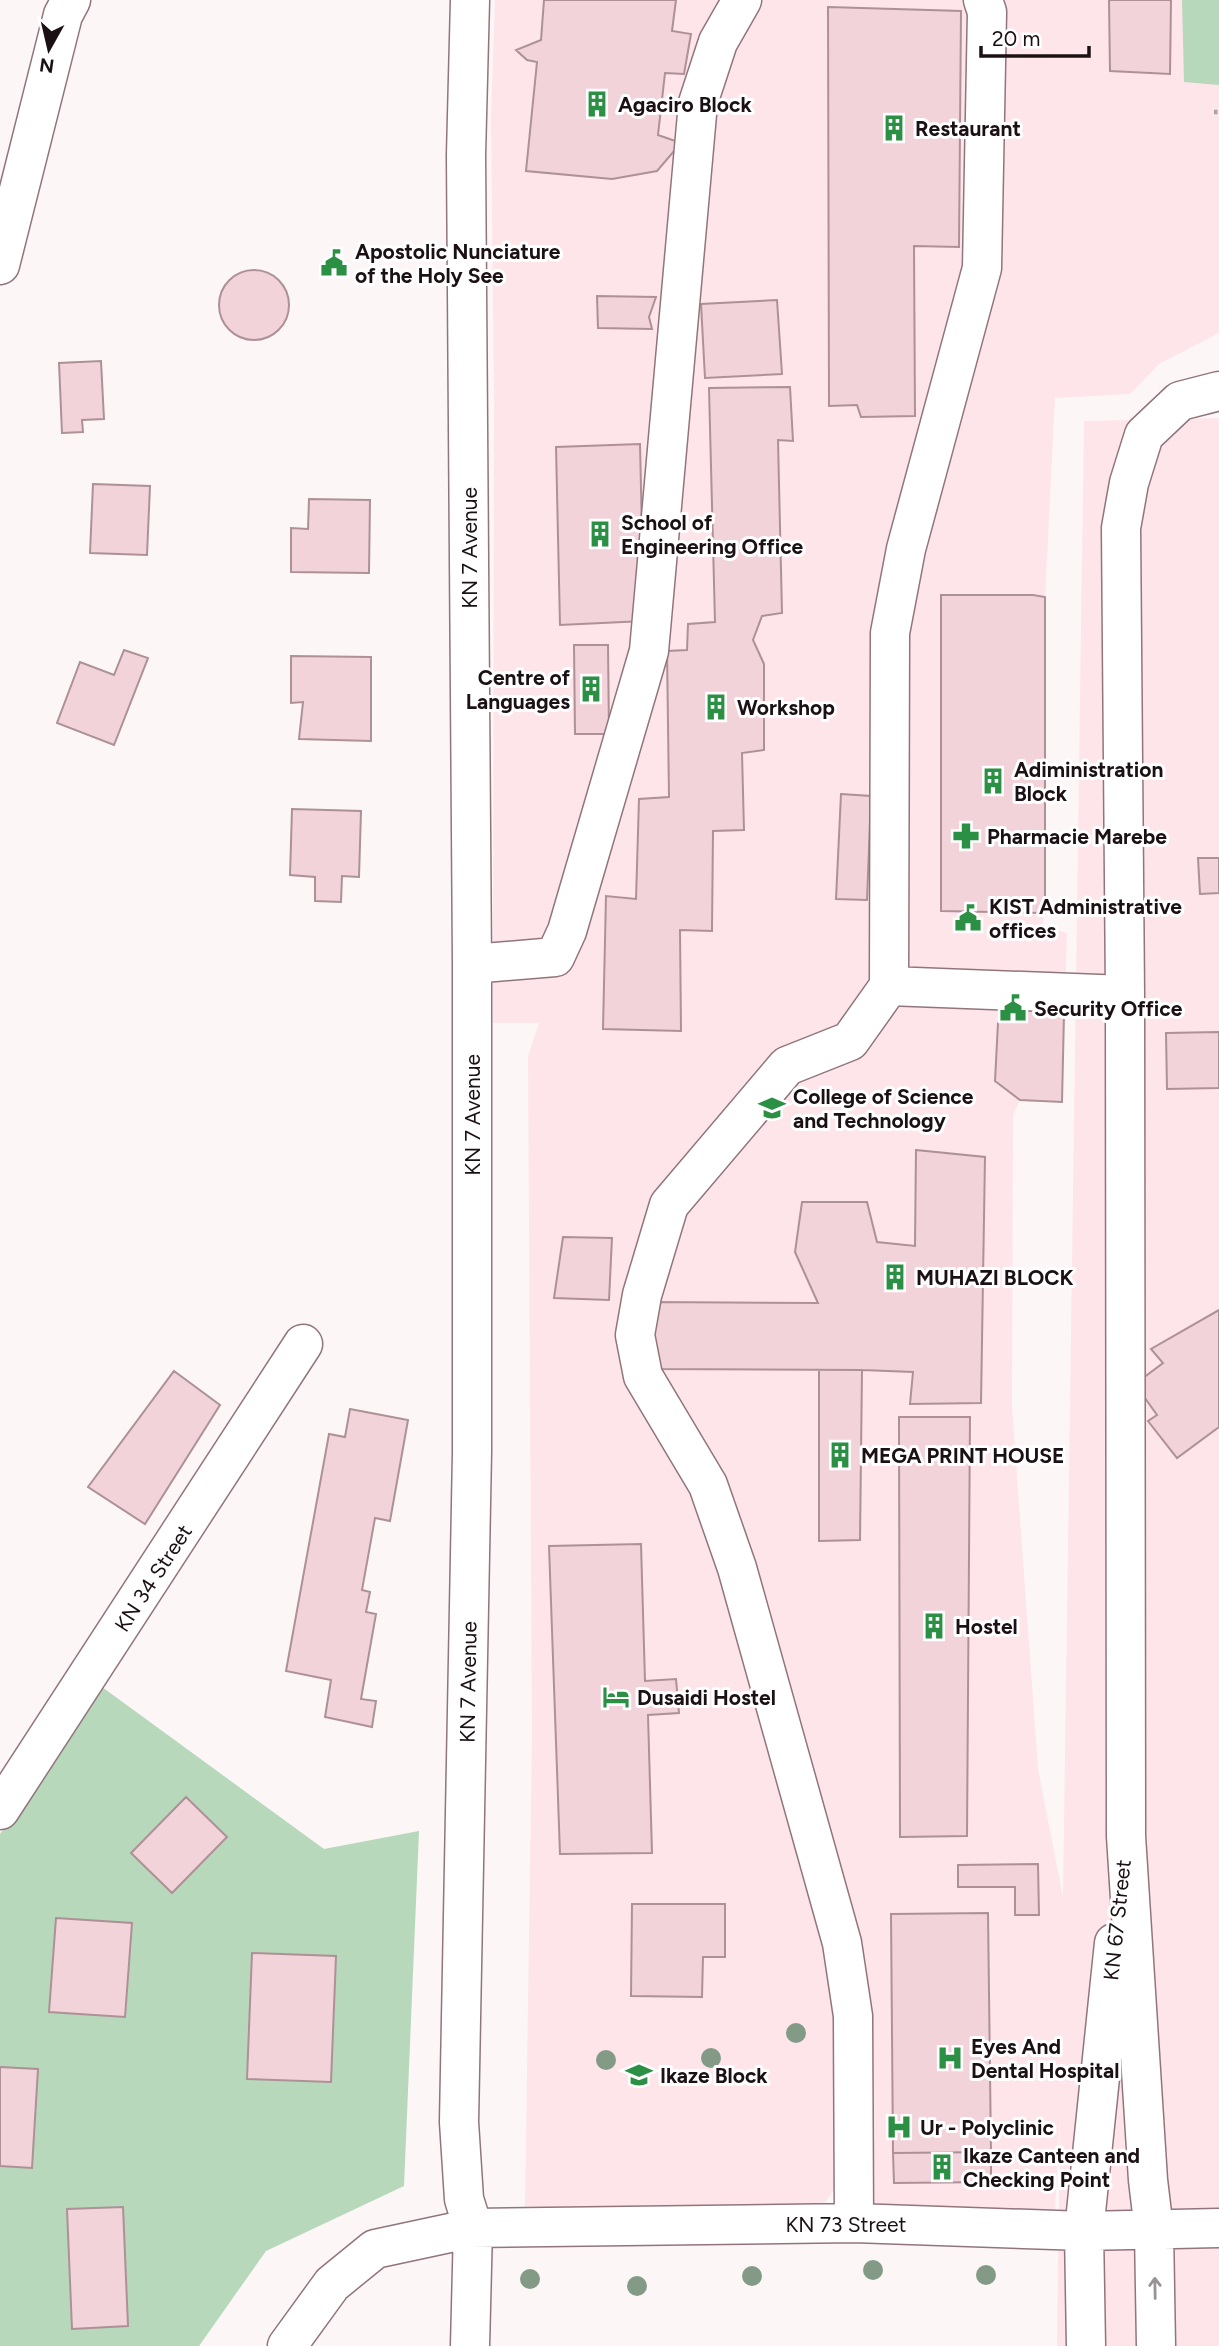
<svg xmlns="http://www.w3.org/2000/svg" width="1219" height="2346" viewBox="0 0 1219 2346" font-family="Figtree,sans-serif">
  <rect width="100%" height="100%" fill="#fcf6f7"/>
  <!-- built -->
  <path fill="#fde5ea" d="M495,0h724v333l-60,31 -29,30 -75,4 -10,199 -2,329 24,7 -5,169 -42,-2 -7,15 -1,292 26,362 25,128 21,-1476 135,-3v1928h-162l3,-229 -5,93 -178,-4 -39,-31 -6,18 -7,9 -11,5h-289l7,-472 -4,-679 11,-33h-46l1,-627 -3,-280z"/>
  <!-- green -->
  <path fill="#b7d8bb" d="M1182,0h37v85l-35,-3z
    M102,1687l222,162 95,-18 -15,355 -138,65 -67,95h-199v-512z"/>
  <!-- building -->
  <path fill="#f2d3da" stroke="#ad9197" stroke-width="2" d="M544,0h132l-4,31 19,3 -7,40 -19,-1 -7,62 23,8 -24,28 -45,8 -86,-8 11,-109 -10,-2 -11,-10 25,-10z
    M1109,0h62l-1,74 -60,-3z
    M828,7l133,4 -2,236 -45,-1 1,170 -54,1 -4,-12 -28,1z
    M219 305a35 35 0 1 1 70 0a35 35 0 1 1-70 0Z
    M597,296l59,1 -7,20 3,12 -54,-1z
    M777,300l5,74 -77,4 -4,-74z
    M101,361l3,58 -22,1 1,12 -21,1 -3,-70z
    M790,387l3,54 -15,-1 4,173 -20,3 -9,24 11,24v86l-22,3 2,77 -31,1 -1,100 -32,-1 1,101 -78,-2 3,-133 30,3 3,-100 30,-2 -2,-146 20,-1 1,-26 27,-2 -6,-234z
    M640,444l4,177 -84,4 -4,-178z
    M93,484l57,2 -3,69 -57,-2z
    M309,499l61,1 -1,73 -78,-1v-44l17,1z
    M941,595h92l12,2v316l-104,-2z
    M574,645h34l1,89h-34z
    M124,650l24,8 -34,87 -57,-22 23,-61 34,13z
    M291,656l80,1v84l-72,-2 4,-37 -12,1z
    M841,794l30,2 -4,104 -31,-1z
    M292,809l69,2 -2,66 -17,-1 -1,26 -26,-1v-24l-25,-2z
    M1198,858h21v35l-19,1z
    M1013,1008l51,6 -2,88 -42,-2 -25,-19 3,-58z
    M1219,1032v56l-52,1 -1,-56z
    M916,1150l69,7 -4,246 -71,1 3,-32 -51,-2 -208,-1 -2,-67 166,1 -23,-51 7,-50h65l10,40 38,4z
    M563,1237l49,1 -3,62 -55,-2z
    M1219,1310v117l-42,31 -29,-37 9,-6 -22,-31 28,-21 -12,-14z
    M819,1370h43l-2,170 -41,1z
    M174,1371l46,34 -75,119 -57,-37z
    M350,1409l58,11 -18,101 -15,-3 -13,72 8,2 -4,20 10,2 -15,85 15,2 -4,26 -47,-10 6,-37 -45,-9 43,-237 16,3z
    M899,1417h71l-3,419 -67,1z
    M641,1544l4,137 31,-2 3,34 -31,2 4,138 -92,1 -11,-308z
    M186,1797l41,40 -55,56 -41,-40z
    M1038,1864l1,51h-24v-28h-57v-22z
    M632,1904h93v53h-22l-1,40 -71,-1z
    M988,1913l3,239 -98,1 -2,-239z
    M56,1918l76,5 -7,94 -76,-5z
    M252,1953l84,3 -5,126 -84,-3z
    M0,2067l38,2 -6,99 -32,-2z
    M991,2152v30l-97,1 -1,-30z
    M123,2207l5,119 -56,3 -5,-120z"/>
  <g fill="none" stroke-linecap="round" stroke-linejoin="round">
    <!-- minor casing -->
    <g stroke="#91757c" stroke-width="41">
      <path id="minor" d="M470,0l-4,155 6,809v488l-13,670 5,77 9,29 -3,118
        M0,265l63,-250 8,-15
        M472,964l83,-7 12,-26 82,-280 49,-548 20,-61 24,-42
        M889,986l236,9
        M0,1810l303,-466
        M854,2223l-1,-207 -11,-73 -105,-375 -29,-83 -65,-109 -8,-41 7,-40 27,-90 118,-139 63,-25 39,-55 1,-353 16,-84 76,-281 5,-256 -4,-12
        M287,2346l45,-62 43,-35 98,-21 381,-5 230,8 135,-3
        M1086,2346l-2,-115 30,-288
        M1156,2346l-2,-116 -6,-50 -22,-344 -1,-841 -4,-467 8,-45 15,-48 36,-34 39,-10"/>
    </g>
    <!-- path -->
    <path stroke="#a9a2a4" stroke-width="4.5" stroke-dasharray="3.5 5" stroke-linecap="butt" d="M1214,112h5"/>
    <!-- minor -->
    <use href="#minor" stroke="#fff" stroke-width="38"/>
  </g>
  <!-- trees -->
  <g fill="#839b86">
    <circle cx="796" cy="2033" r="10"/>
    <circle cx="711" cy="2058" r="10"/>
    <circle cx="606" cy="2060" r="10"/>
    <circle cx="873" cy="2270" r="10"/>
    <circle cx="986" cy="2275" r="10"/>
    <circle cx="752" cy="2276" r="10"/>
    <circle cx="530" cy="2279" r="10"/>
    <circle cx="637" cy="2286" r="10"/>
  </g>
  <!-- one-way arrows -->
  <defs><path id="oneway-shaft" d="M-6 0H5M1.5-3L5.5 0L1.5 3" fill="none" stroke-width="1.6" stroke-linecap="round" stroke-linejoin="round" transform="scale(1.75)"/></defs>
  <use stroke="#989495" href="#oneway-shaft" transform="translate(1155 2288) rotate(-91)"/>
  <!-- icons -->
  <defs>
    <g id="building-bare" transform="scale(2.1)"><path d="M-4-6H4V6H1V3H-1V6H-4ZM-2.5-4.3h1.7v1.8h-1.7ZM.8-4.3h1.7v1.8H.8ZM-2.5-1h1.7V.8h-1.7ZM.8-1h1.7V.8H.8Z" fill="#2b8f44" stroke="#fff" stroke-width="2.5" paint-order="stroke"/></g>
    <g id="civic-bare" transform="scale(2.1)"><path d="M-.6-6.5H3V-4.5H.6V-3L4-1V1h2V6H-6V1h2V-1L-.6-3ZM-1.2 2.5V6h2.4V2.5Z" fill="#2b8f44" stroke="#fff" stroke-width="2.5" paint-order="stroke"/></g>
    <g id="pharmacy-bare" transform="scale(2.1)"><path d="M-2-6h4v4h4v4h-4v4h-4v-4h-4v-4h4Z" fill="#2b8f44" stroke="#fff" stroke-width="2.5" paint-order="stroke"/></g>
    <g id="university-bare" transform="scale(2.1)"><path d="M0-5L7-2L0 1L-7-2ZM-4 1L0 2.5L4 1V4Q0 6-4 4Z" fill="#2b8f44" stroke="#fff" stroke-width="2.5" paint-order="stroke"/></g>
    <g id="hotel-bare" transform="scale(2.1)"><path d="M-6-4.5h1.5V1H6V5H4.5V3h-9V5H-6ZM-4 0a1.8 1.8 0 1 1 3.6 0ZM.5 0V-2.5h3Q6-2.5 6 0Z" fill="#2b8f44" stroke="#fff" stroke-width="2.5" paint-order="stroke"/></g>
    <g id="hospital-bare" transform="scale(2.1)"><path d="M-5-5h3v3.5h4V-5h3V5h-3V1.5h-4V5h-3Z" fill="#2b8f44" stroke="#fff" stroke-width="2.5" paint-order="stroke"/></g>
    <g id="school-bare" transform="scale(2.1)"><path d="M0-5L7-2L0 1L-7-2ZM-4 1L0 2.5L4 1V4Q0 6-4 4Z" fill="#2b8f44" stroke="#fff" stroke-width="2.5" paint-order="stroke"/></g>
  </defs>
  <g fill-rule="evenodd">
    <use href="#building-bare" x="597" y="104"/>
    <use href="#building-bare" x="894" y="128"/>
    <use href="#civic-bare" x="334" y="263"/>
    <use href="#building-bare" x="600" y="534"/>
    <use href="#building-bare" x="591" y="689"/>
    <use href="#building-bare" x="716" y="707"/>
    <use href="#building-bare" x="993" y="781"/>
    <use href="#pharmacy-bare" x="966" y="836"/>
    <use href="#civic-bare" x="968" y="918"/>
    <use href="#civic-bare" x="1013" y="1008"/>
    <use href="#university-bare" x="772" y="1108"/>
    <use href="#building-bare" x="895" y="1277"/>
    <use href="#building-bare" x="840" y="1455"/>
    <use href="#building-bare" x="934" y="1626"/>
    <use href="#hotel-bare" x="616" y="1697"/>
    <use href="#hospital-bare" x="950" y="2058"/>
    <use href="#school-bare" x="639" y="2075"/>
    <use href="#hospital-bare" x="899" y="2127"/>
    <use href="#building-bare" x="942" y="2167"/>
  </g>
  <g text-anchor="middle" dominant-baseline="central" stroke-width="6" stroke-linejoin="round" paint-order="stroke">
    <!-- poi labels -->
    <g font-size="21" font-weight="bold" fill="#1b1114" stroke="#fff" text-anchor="start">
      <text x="618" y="104">Agaciro Block</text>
      <text x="915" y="128">Restaurant</text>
      <text x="355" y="251">Apostolic Nunciature<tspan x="355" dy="24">of the Holy See</tspan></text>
      <text x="621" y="522">School of<tspan x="621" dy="24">Engineering Office</tspan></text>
      <text x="570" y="677" text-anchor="end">Centre of<tspan x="570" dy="24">Languages</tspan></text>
      <text x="737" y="707">Workshop</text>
      <text x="1014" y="769">Adiministration<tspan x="1014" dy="24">Block</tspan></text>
      <text x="987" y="836">Pharmacie Marebe</text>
      <text x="989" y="906">KIST Administrative<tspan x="989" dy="24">offices</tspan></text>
      <text x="1034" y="1008">Security Office</text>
      <text x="793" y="1096">College of Science<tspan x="793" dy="24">and Technology</tspan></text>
      <text x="916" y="1277">MUHAZI BLOCK</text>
      <text x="861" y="1455">MEGA PRINT HOUSE</text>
      <text x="955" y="1626">Hostel</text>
      <text x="637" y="1697">Dusaidi Hostel</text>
      <text x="971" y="2046">Eyes And<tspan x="971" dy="24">Dental Hospital</tspan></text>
      <text x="660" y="2075">Ikaze Block</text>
      <text x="920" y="2127">Ur - Polyclinic</text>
      <text x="963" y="2155">Ikaze Canteen and<tspan x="963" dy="24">Checking Point</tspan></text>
    </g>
    <!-- street labels -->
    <g font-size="21" fill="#1b1114" stroke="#fff">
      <text transform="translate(469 548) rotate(-90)">KN 7 Avenue</text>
      <text transform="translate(472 1115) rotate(-90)">KN 7 Avenue</text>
      <text transform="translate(153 1578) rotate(-57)">KN 34 Street</text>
      <text transform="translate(468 1682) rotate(-89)">KN 7 Avenue</text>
      <text transform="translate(1117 1920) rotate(-84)">KN 67 Street</text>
      <text x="846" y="2224">KN 73 Street</text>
    </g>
  </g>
  <!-- north arrow -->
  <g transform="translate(49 49) rotate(188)" stroke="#ffffff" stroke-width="5" paint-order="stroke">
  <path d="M0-5L12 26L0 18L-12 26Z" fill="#1b1114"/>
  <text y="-10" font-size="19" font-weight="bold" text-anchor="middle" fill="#1b1114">N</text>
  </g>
  <!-- scale -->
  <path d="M981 46v10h108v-10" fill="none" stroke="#1b1114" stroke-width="3.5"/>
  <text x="992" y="46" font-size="21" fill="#1b1114" stroke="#ffffff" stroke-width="5" paint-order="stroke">20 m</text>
</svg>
